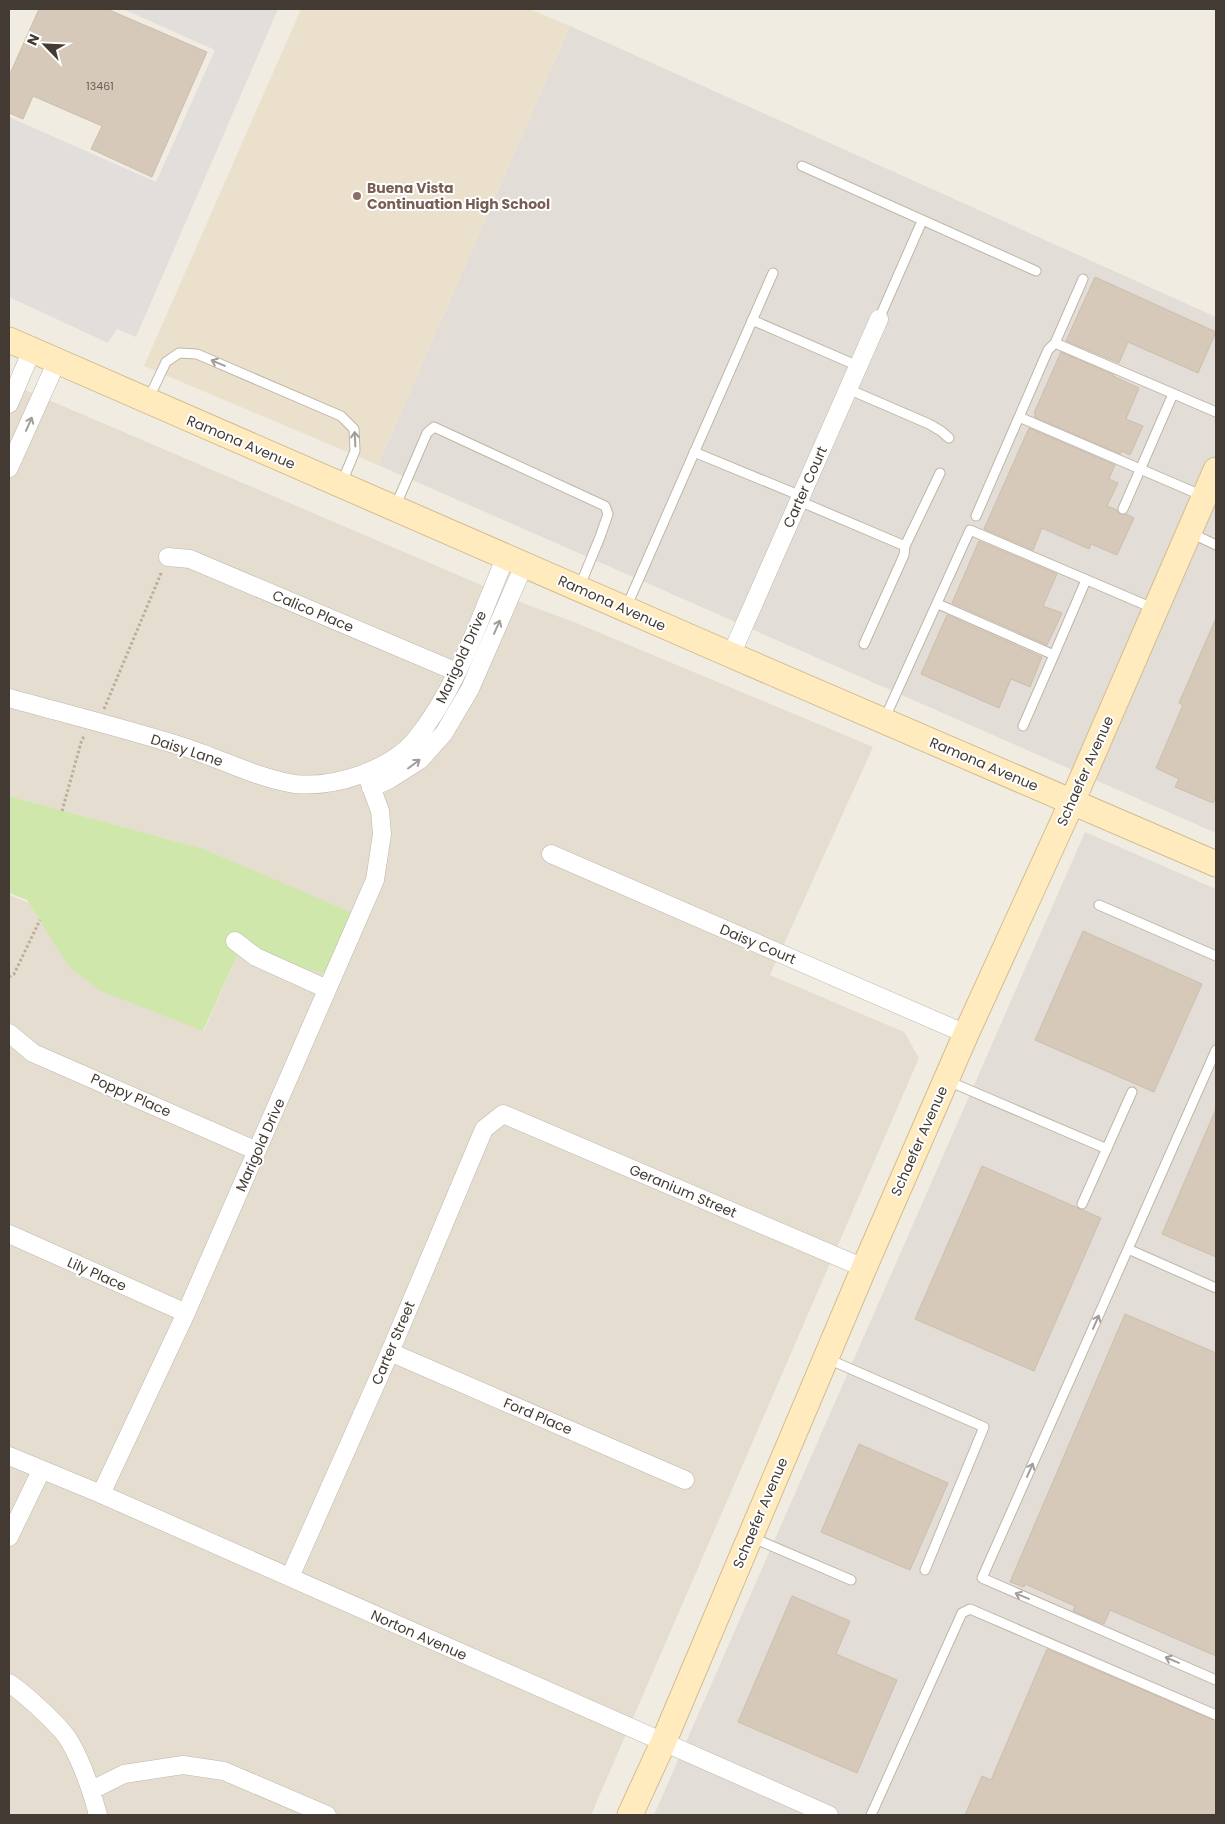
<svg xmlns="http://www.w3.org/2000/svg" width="1225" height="1824" viewBox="0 0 1225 1824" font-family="Poppins,sans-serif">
  <rect width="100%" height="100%" fill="#f1ece2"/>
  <!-- residential -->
  <path fill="#e5ddd0" d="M9,383l519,222 51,19 294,123 -103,228 134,57 15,26 -328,757h-582v-920l20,8 40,63 135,65 35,-80 113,-37 -148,-65 -195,-53z"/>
  <!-- industrial -->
  <path fill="#e3ddd7" d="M570,26l646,291v516l-838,-368z
    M1085,832l131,57v926h-562z"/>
  <!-- education -->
  <path fill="#ebe0cb" d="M301,9h228l41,17 -192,439 -234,-99z"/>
  <!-- green -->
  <path fill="#cfe7aa" d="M9,796l195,53 148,64 -25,61 -88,-23 -36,80 -102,-40 -32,-24 -42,-67 -18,-7z"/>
  <!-- parking -->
  <path fill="#e1dedb" d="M123,9h155l-142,328 -19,-8 -9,14 -99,-46v-180l147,65 59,-132z"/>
  <!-- building -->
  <path fill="#d6c9ba" stroke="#cdbeab" d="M39,9h68l100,43 -55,125 -61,-28 11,-23 -69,-30 -10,23 -14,-6v-37z
    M1095,277l121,55 -18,41 -70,-31 -9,21 -53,-22z
    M1061,352l53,23 -1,1 26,12 -13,31 17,7 -13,29 -8,-4 -2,3 -86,-37 2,-4h-2z
    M1029,428l86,37 -6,14 9,4 -11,23 10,4 3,4h6l8,4 -17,37 -26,-11 -2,5 -47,-21 -9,22 -49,-21z
    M979,541l78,33 -14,32 19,7 -15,32 -95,-42z
    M947,615l95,42 -12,30 -19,-8 -12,29 -78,-34z
    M1216,618v178l-3,7 -38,-16 4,-8 -23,-11 27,-63 -4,-2z
    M1083,931l119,53 -48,108 -119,-52z
    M1216,1109v148l-54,-23z
    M982,1166l119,52 -67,153 -119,-52z
    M1125,1314l91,39v303l-106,-46 -6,14 -31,-13 2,-5 -50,-22 -1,3 -14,-5z
    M859,1444l89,39 -38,87 -89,-38z
    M792,1596l58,25 -14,33 61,26 -40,93 -119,-51z
    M1047,1649l169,72v94h-251l17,-39 9,4z"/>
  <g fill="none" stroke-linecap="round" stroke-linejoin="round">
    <!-- lane casing -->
    <g stroke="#bfb6a8" stroke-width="11">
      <path id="lane" d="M802,166l234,105
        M1083,279l-28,64 -7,7 -29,67 184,79
        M879,319l43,-98
        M752,320l106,46
        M1055,343l161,69
        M848,389l81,35 12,7 8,7
        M148,400l18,-38 13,-9 18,1 144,62 13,13 1,22 -13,31
        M694,452l107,44
        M799,501l106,45
        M395,507l32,-74 7,-6 171,79 3,8 -8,23 -21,51
        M1123,509l50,-115
        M976,516l43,-99
        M1191,533l25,12
        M938,604l116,51 32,-75
        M626,608l147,-335
        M864,644l40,-89 1,-9 35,-73
        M884,720l86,-190 185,79
        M1023,726l31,-71
        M1099,905l117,51
        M1216,1050l-88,199 88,39
        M948,1081l159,68
        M1082,1204l50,-112
        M1128,1249l-146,329 234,102
        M828,1359l156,68 -59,143
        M753,1538l98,42
        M871,1815l91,-202 8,-4 246,106"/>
    </g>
    <!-- street casing -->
    <g stroke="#bfb6a8" stroke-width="19">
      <path id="street" d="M9,404l23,-54
        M9,468l48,-107
        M168,557l22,2 267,113
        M731,655l148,-336
        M9,698c58,16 117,31 175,49 35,11 75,32 111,37 39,4 96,-14 121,-45 42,-52 64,-122 90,-183
        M371,788l19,-9 30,-19 24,-27 26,-44 54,-124
        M551,854l415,180
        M235,941l21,16 71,32
        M9,1033l24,20 224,98
        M9,1234l177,79
        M390,1352l295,128
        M9,1456l92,38 728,321
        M101,1494l85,-181 189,-433 7,-46 -2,-23 -14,-38
        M9,1537l32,-66
        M290,1577l100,-225 94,-223 19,-15 361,154
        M9,1683c16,11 52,43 61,59 12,21 22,50 28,73
        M92,1790l32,-16 59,-9 41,6 103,44"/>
    </g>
    <!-- secondary casing -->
    <g stroke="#d2bd91" stroke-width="27">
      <path id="secondary" d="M9,340l722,315 485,209
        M630,1815l33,-72 201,-475 102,-234 106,-232 144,-332"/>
    </g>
    <!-- path -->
    <path stroke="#bead96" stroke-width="3" stroke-dasharray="2.5 2.5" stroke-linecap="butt" d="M104,709l58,-138
      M62,811l20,-72 3,-3
      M9,977l5,-3 26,-54"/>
    <!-- lane -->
    <use href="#lane" stroke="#fff" stroke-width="9"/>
    <!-- street -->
    <use href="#street" stroke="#fff" stroke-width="18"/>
    <!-- secondary -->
    <use href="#secondary" stroke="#ffebbe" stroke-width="25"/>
  </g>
  <!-- one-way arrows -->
  <defs><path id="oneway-shaft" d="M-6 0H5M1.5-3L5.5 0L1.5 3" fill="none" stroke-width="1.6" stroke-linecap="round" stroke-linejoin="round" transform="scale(1.25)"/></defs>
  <g stroke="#a19d99">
    <use href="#oneway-shaft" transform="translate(218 363) rotate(-157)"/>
    <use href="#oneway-shaft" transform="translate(29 424) rotate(-66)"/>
    <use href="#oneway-shaft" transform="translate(355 439) rotate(-93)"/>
    <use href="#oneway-shaft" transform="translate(497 627) rotate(-66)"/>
    <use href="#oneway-shaft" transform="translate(414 764) rotate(-37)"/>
    <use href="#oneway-shaft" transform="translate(1096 1322) rotate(-66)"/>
    <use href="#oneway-shaft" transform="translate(1030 1470) rotate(-66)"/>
    <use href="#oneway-shaft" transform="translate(1022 1596) rotate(-157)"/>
    <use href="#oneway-shaft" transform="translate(1172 1660) rotate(-157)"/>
  </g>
  <!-- markers -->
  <circle fill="#8d6e63" stroke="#fff" stroke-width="2" cx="357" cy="196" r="5"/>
  <g text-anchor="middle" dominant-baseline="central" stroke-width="4" stroke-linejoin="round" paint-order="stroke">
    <!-- number labels -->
    <g font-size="11" fill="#685e55">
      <text x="100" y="86">13461</text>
    </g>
    <!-- education labels -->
    <g font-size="14" font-weight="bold" fill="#785e54" stroke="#fff" text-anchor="start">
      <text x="367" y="188">Buena Vista<tspan x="367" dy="16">Continuation High School</tspan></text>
    </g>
    <!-- street labels -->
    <g font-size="14" fill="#433b33" stroke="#fff">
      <text transform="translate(241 442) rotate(23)">Ramona Avenue</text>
      <text transform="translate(805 487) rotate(-66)">Carter Court</text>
      <text transform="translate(612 603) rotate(24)">Ramona Avenue</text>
      <text transform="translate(313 611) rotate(23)">Calico Place</text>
      <text transform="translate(461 657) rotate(-65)">Marigold Drive</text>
      <text transform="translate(187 750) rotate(18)">Daisy Lane</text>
      <text transform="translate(984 764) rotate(23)">Ramona Avenue</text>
      <text transform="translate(1085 771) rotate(-66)">Schaefer Avenue</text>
      <text transform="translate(758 944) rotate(23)">Daisy Court</text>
      <text transform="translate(131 1095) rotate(24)">Poppy Place</text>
      <text transform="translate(919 1141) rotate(-66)">Schaefer Avenue</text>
      <text transform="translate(260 1145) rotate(-66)">Marigold Drive</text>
      <text transform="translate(683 1191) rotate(23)">Geranium Street</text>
      <text transform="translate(97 1274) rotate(24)">Lily Place</text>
      <text transform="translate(393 1343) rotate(-67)">Carter Street</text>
      <text transform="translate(538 1416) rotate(23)">Ford Place</text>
      <text transform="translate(760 1513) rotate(-67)">Schaefer Avenue</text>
      <text transform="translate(419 1635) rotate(24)">Norton Avenue</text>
    </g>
  </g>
  <!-- border -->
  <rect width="1225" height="1824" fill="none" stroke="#433b33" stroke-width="20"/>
  <!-- north arrow -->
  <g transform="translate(45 45) rotate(294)" stroke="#ffffff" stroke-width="4" paint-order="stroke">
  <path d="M0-4L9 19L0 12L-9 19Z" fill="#433b33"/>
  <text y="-8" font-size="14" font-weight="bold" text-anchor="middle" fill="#433b33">N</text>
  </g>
</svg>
